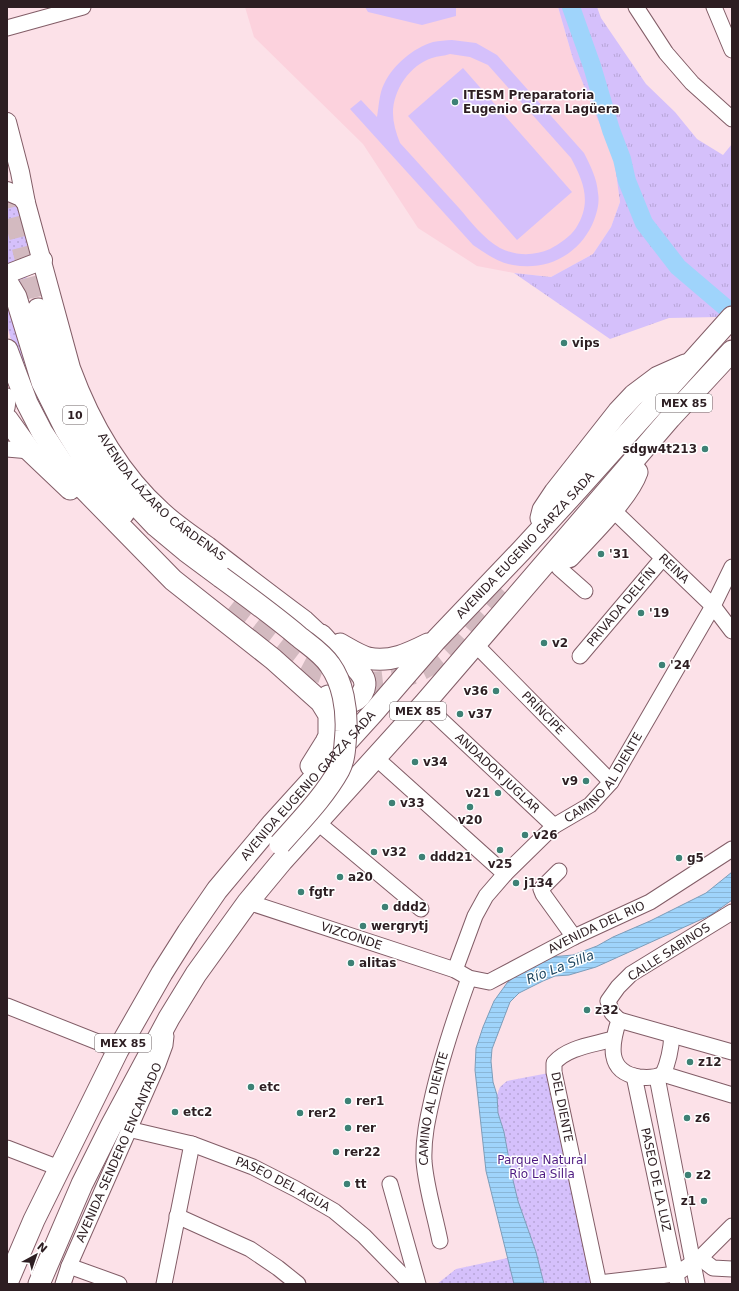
<svg xmlns="http://www.w3.org/2000/svg" width="739" height="1291" viewBox="0 0 739 1291" font-family="'DejaVu Sans',sans-serif">
  <defs>
    <pattern id="grass-tufts" width="24" height="20" patternUnits="userSpaceOnUse"><rect width="24" height="20" fill="#d5c0fb"/><path d="M3 7l-1-3M5 7V3M7 7l1-3M15 17l-1-3M17 17v-4M19 17l1-3" fill="none" stroke="#b7a5d7"/></pattern>
    <pattern id="park-dots" width="8" height="8" patternUnits="userSpaceOnUse"><rect width="8" height="8" fill="#d5c0fb"/><path d="M2 2h.1M6 6h.1" fill="none" stroke="#b7a5d7" stroke-width="1.8" stroke-linecap="round"/></pattern>
    <pattern id="water-rules" width="6" height="5" patternUnits="userSpaceOnUse"><rect width="6" height="5" fill="#9fd4fb"/><path d="M0 2.5h6" fill="none" stroke="#89b6d7"/></pattern>
  </defs>
  <rect width="100%" height="100%" fill="#fce1e8"/>
  <!-- built -->
  <path fill="#fcd2dd" d="M245,7h313l15,52 41,100 6,43 -9,25 -18,27 -42,23 -37,-4 -37,-7 -59,-38 -55,-84 -109,-107z"/>
  <!-- grass -->
  <path fill="url(#grass-tufts)" d="M558,7h39l4,11 45,66 29,28 22,27 26,16 9,-11v158l-14,15 -49,1 -59,21 -96,-66 37,4 42,-23 18,-27 9,-25 -6,-43 -41,-100z"/>
  <!-- park -->
  <path fill="url(#park-dots)" d="M7,179l22,46 -4,90 56,157 -48,-72 -19,-50 -7,-25z
    M554,1072l45,212h-162l19,-15 80,-17 -18,-51 -6,-25 -8,-44 -6,-19 -1,-18 3,-8 7,-6z"/>
  <!-- garden -->
  <path fill="#d5c0fb" fill-rule="evenodd" d="M365,7h91v9l-34,9 -54,-13z
    M452,40l24,3 21,12 87,98c6,12 13,25 14,40 2,11 -2,23 -6,32 -15,31 -46,46 -79,40 -15,-2 -28,-12 -40,-20l-123,-136 11,-9 16,17c2,-11 2,-23 7,-33 9,-19 29,-36 49,-42 6,-1 13,-2 19,-2zM450,54l20,3 18,8 83,93c13,24 21,45 5,70 -6,9 -17,16 -26,21 -16,7 -34,7 -50,-1 -16,-9 -29,-26 -41,-40 -20,-22 -39,-43 -59,-65 -4,-10 -7,-20 -7,-30 0,-23 17,-48 39,-55 6,-2 12,-2 18,-4z
    M463,68l109,124 -55,48 -109,-124z"/>
  <!-- water -->
  <path fill="url(#water-rules)" stroke="#7d9dba" d="M732,872v28l-21,15 -115,52 -27,8 -14,1 -12,5 -24,12 -9,9 -18,47 -1,12 2,21 4,13 1,18 6,19 8,44 6,25 18,51 8,32h-30l-28,-113 -11,-101 1,-22 7,-21 11,-26 13,-18 7,-6 36,-20 23,-2 24,-9 16,-9 37,-16 56,-28z"/>
  <g fill="none" stroke-linecap="round" stroke-linejoin="round">
    <!-- river -->
    <path stroke="#9fd4fb" stroke-width="18" d="M571,7l21,59 19,64 11,29 5,22 17,42 34,44 54,46"/>
    <!-- highway-tunnel -->
    <path stroke="#d3bac0" stroke-width="21" stroke-dasharray="21 10" stroke-linecap="butt" d="M7,187l31,122
      M229,608l71,55c45,25 95,27 138,-3 8,-6 15,-14 22,-22 15,-16 30,-32 46,-49"/>
    <!-- minor casing -->
    <g stroke="#825d67" stroke-width="17">
      <g id="minor">
        <path d="M636,7l30,46 26,30 40,36"/>
        <path d="M714,7l18,43"/>
        <path d="M7,28l76,-21"/>
        <path d="M7,396l1,5 -1,7"/>
        <path d="M7,449l23,2"/>
        <path id="s1" d="M612,509l101,97 19,25"/>
        <path d="M559,568l26,23"/>
        <path id="s2" d="M475,644l136,138"/>
        <path id="s3" d="M580,656l82,-97"/>
        <path id="s4" d="M424,704l130,122"/>
        <path d="M376,758l129,116"/>
        <path d="M317,822l104,87"/>
        <path d="M559,871l-18,18 2,5 31,43"/>
        <path id="s5" d="M248,902l207,68 14,8 20,4 85,-45 76,-35 82,-53"/>
        <path d="M732,912l-101,62 -13,13 -10,14 4,12 7,7c-8,24 -13,52 20,57 8,1 16,1 24,-3l69,21"/>
        <path id="s6" d="M455,970l20,-54 11,-20 19,-22 49,-48 36,-21 21,-23 102,-176 19,-39"/>
        <path d="M7,1006l111,44"/>
        <path d="M619,1020l113,32"/>
        <path d="M663,1074c6,-13 8,-24 9,-39"/>
        <path id="s7" d="M634,1076l44,208"/>
        <path d="M657,1077l40,207"/>
        <path id="s8" d="M128,1129l64,15 61,23 43,22 38,22 30,25 47,48"/>
        <path d="M7,1148l52,20"/>
        <path d="M390,1184l28,100"/>
        <path d="M177,1216l73,33 28,19 20,16"/>
        <path id="s9" d="M440,1241c-5,-26 -14,-53 -16,-80 -1,-23 4,-44 9,-66 9,-40 22,-78 36,-117"/>
        <path d="M700,1258l13,10 19,1"/>
        <path d="M69,1266l50,18"/>
        <path d="M599,1283l77,-9 24,-16 32,-32"/>
        <path id="s10" d="M63,1284l6,-18 89,-202 7,-19 1,-9"/>
        <path d="M164,1284l28,-140"/>
        <path d="M599,1284l-45,-212v-9c14,-16 39,-18 59,-24"/>
      </g>
    </g>
    <!-- major casing -->
    <g stroke="#825d67" stroke-width="20">
      <g id="major">
        <path id="s11" d="M7,122l13,50 6,31 45,165c19,52 49,105 91,143 14,13 30,24 46,35 32,25 65,50 97,74l16,15"/>
        <path d="M7,191l14,6 5,6"/>
        <path d="M7,274l36,-14"/>
      </g>
    </g>
    <!-- highway casing -->
    <g stroke="#825d67" stroke-width="23">
      <g id="highway">
        <path d="M7,282l9,15 26,85 24,48 31,50 11,15 16,18"/>
        <path d="M38,309c6,21 11,43 19,64 17,49 48,94 81,134"/>
        <path d="M7,350l20,53 15,29 19,29 20,25 92,94 100,79 48,43 8,13v21l-3,6 -15,24"/>
        <path d="M7,419l23,32 40,38"/>
        <path d="M133,496l5,11 18,19 30,25 35,26"/>
        <path d="M541,518l2,-8 12,-18 63,-80 16,-17 24,-18 27,-12"/>
        <path d="M569,557c19,-21 59,-59 68,-85"/>
        <path d="M321,635c6,6 11,13 18,18 8,7 19,14 24,24 6,10 -3,24 -14,25 -7,1 -15,-2 -21,-6"/>
        <path d="M340,644c9,5 18,11 28,14 22,5 42,-5 60,-14"/>
        <path id="s12" d="M7,1283l27,-63 84,-170 44,-77 26,-41 29,-42 56,-67 100,-110 64,-74 84,-88 57,-62 154,-172"/>
        <path d="M39,1284l43,-100 29,-58 58,-108 27,-44 52,-72 34,-41 142,-157 246,-286 62,-67"/>
      </g>
    </g>
    <!-- minor -->
    <use href="#minor" stroke="#fff" stroke-width="15"/>
    <!-- major -->
    <use href="#major" stroke="#fff" stroke-width="18"/>
    <!-- highway -->
    <use href="#highway" stroke="#fff" stroke-width="21"/>
    <!-- highway-bridge casing -->
    <g stroke="#825d67" stroke-width="23" stroke-linecap="butt">
      <path id="highway-bridge" d="M221,577c26,19 52,38 77,59 11,9 24,17 32,29 13,18 17,44 16,66 -1,13 -1,28 -7,39 -15,27 -38,50 -59,74"/>
    </g>
    <!-- highway-bridge -->
    <use href="#highway-bridge" stroke="#fff" stroke-width="21"/>
  </g>
  <!-- markers -->
  <g fill="#3d8175" stroke="#fff" stroke-width="1.5">
    <circle cx="455" cy="102" r="4"/>
    <circle cx="564" cy="343" r="4"/>
    <circle cx="705" cy="449" r="4"/>
    <circle cx="601" cy="554" r="4"/>
    <circle cx="641" cy="613" r="4"/>
    <circle cx="544" cy="643" r="4"/>
    <circle cx="662" cy="665" r="4"/>
    <circle cx="496" cy="691" r="4"/>
    <circle cx="460" cy="714" r="4"/>
    <circle cx="415" cy="762" r="4"/>
    <circle cx="586" cy="781" r="4"/>
    <circle cx="498" cy="793" r="4"/>
    <circle cx="392" cy="803" r="4"/>
    <circle cx="470" cy="807" r="4"/>
    <circle cx="525" cy="835" r="4"/>
    <circle cx="500" cy="850" r="4"/>
    <circle cx="374" cy="852" r="4"/>
    <circle cx="422" cy="857" r="4"/>
    <circle cx="679" cy="858" r="4"/>
    <circle cx="340" cy="877" r="4"/>
    <circle cx="516" cy="883" r="4"/>
    <circle cx="301" cy="892" r="4"/>
    <circle cx="385" cy="907" r="4"/>
    <circle cx="363" cy="926" r="4"/>
    <circle cx="351" cy="963" r="4"/>
    <circle cx="587" cy="1010" r="4"/>
    <circle cx="690" cy="1062" r="4"/>
    <circle cx="251" cy="1087" r="4"/>
    <circle cx="348" cy="1101" r="4"/>
    <circle cx="175" cy="1112" r="4"/>
    <circle cx="300" cy="1113" r="4"/>
    <circle cx="687" cy="1118" r="4"/>
    <circle cx="348" cy="1128" r="4"/>
    <circle cx="336" cy="1152" r="4"/>
    <circle cx="688" cy="1175" r="4"/>
    <circle cx="347" cy="1184" r="4"/>
    <circle cx="704" cy="1201" r="4"/>
  </g>
  <g text-anchor="middle" dominant-baseline="central" stroke-width="3" stroke-linejoin="round" paint-order="stroke">
    <!-- shield labels -->
    <g fill="#fff" stroke="#6c6264" stroke-width="1">
      <rect x="656" y="394" width="56" height="18" rx="3"/>
      <rect x="63" y="406" width="24" height="18" rx="3"/>
      <rect x="390" y="702" width="56" height="18" rx="3"/>
      <rect x="95" y="1034" width="56" height="18" rx="3"/>
    </g>
    <g font-size="11" font-weight="bold" fill="#2d1e22">
      <text x="684" y="403">MEX 85</text>
      <text x="75" y="415">10</text>
      <text x="418" y="711">MEX 85</text>
      <text x="123" y="1043">MEX 85</text>
    </g>
    <!-- poi labels -->
    <g font-size="12" font-weight="bold" fill="#2d1e22" stroke="#fff" text-anchor="start">
      <text x="463" y="95">ITESM Preparatoria<tspan x="463" dy="14">Eugenio Garza Lagüera</tspan></text>
      <text x="572" y="343">vips</text>
      <text x="697" y="449" text-anchor="end">sdgw4t213</text>
      <text x="609" y="554">'31</text>
      <text x="649" y="613">'19</text>
      <text x="552" y="643">v2</text>
      <text x="670" y="665">'24</text>
      <text x="488" y="691" text-anchor="end">v36</text>
      <text x="468" y="714">v37</text>
      <text x="423" y="762">v34</text>
      <text x="578" y="781" text-anchor="end">v9</text>
      <text x="490" y="793" text-anchor="end">v21</text>
      <text x="400" y="803">v33</text>
      <text x="470" y="820" text-anchor="middle">v20</text>
      <text x="533" y="835">v26</text>
      <text x="382" y="852">v32</text>
      <text x="430" y="857">ddd21</text>
      <text x="687" y="858">g5</text>
      <text x="500" y="864" text-anchor="middle">v25</text>
      <text x="348" y="877">a20</text>
      <text x="524" y="883">j134</text>
      <text x="309" y="892">fgtr</text>
      <text x="393" y="907">ddd2</text>
      <text x="371" y="926">wergrytj</text>
      <text x="359" y="963">alitas</text>
      <text x="595" y="1010">z32</text>
      <text x="698" y="1062">z12</text>
      <text x="259" y="1087">etc</text>
      <text x="356" y="1101">rer1</text>
      <text x="183" y="1112">etc2</text>
      <text x="308" y="1113">rer2</text>
      <text x="695" y="1118">z6</text>
      <text x="356" y="1128">rer</text>
      <text x="344" y="1152">rer22</text>
      <text x="696" y="1175">z2</text>
      <text x="355" y="1184">tt</text>
      <text x="696" y="1201" text-anchor="end">z1</text>
    </g>
    <!-- street labels -->
    <g font-size="12" fill="#2d1e22" stroke="#fff">
      <text stroke="none"><textPath href="#s11" startOffset="415">AVENIDA LÁZARO CÁRDENAS</textPath></text>
      <text stroke="none"><textPath href="#s12" startOffset="909">AVENIDA EUGENIO GARZA SADA</textPath></text>
      <text stroke="none"><textPath href="#s1" startOffset="86">REINA</textPath></text>
      <text stroke="none"><textPath href="#s3" startOffset="64">PRIVADA DELFÍN</textPath></text>
      <text stroke="none"><textPath href="#s2" startOffset="97">PRÍNCIPE</textPath></text>
      <text stroke="none"><textPath href="#s4" startOffset="101">ANDADOR JUGLAR</textPath></text>
      <text stroke="none"><textPath href="#s6" startOffset="249">CAMINO AL DIENTE</textPath></text>
      <text stroke="none"><textPath href="#s12" startOffset="585">AVENIDA EUGENIO GARZA SADA</textPath></text>
      <text stroke="none"><textPath href="#s5" startOffset="375">AVENIDA DEL RIO</textPath></text>
      <text stroke="none"><textPath href="#s5" startOffset="109">VIZCONDE</textPath></text>
      <text transform="translate(669 952) rotate(-33)">CALLE SABINOS</text>
      <text transform="translate(562 1107) rotate(79)">DEL DIENTE</text>
      <text stroke="none"><textPath href="#s9" startOffset="135">CAMINO AL DIENTE</textPath></text>
      <text stroke="none"><textPath href="#s10" startOffset="143">AVENIDA SENDERO ENCANTADO</textPath></text>
      <text stroke="none"><textPath href="#s7" startOffset="106">PASEO DE LA LUZ</textPath></text>
      <text stroke="none"><textPath href="#s8" startOffset="165">PASEO DEL AGUA</textPath></text>
    </g>
    <!-- park labels -->
    <g font-size="12" fill="#4d1a81" stroke="#fff">
      <text x="542" y="1160">Parque Natural<tspan x="542" dy="14">Rio La Silla</tspan></text>
    </g>
    <!-- water labels -->
    <g font-size="13" font-style="italic" fill="#214963" stroke="#fff">
      <text transform="translate(560 967) rotate(-21)">Río La Silla</text>
    </g>
  </g>
  <!-- border -->
  <rect width="739" height="1291" fill="none" stroke="#2d1e22" stroke-width="16"/>
  <!-- north arrow -->
  <g transform="translate(36 1255) rotate(40)" stroke="#ffffff" stroke-width="3" paint-order="stroke">
  <path d="M0-3L7 15L0 10L-7 15Z" fill="#2d1e22"/>
  <text y="-6" font-size="11" font-weight="bold" text-anchor="middle" fill="#2d1e22">N</text>
  </g>
</svg>
